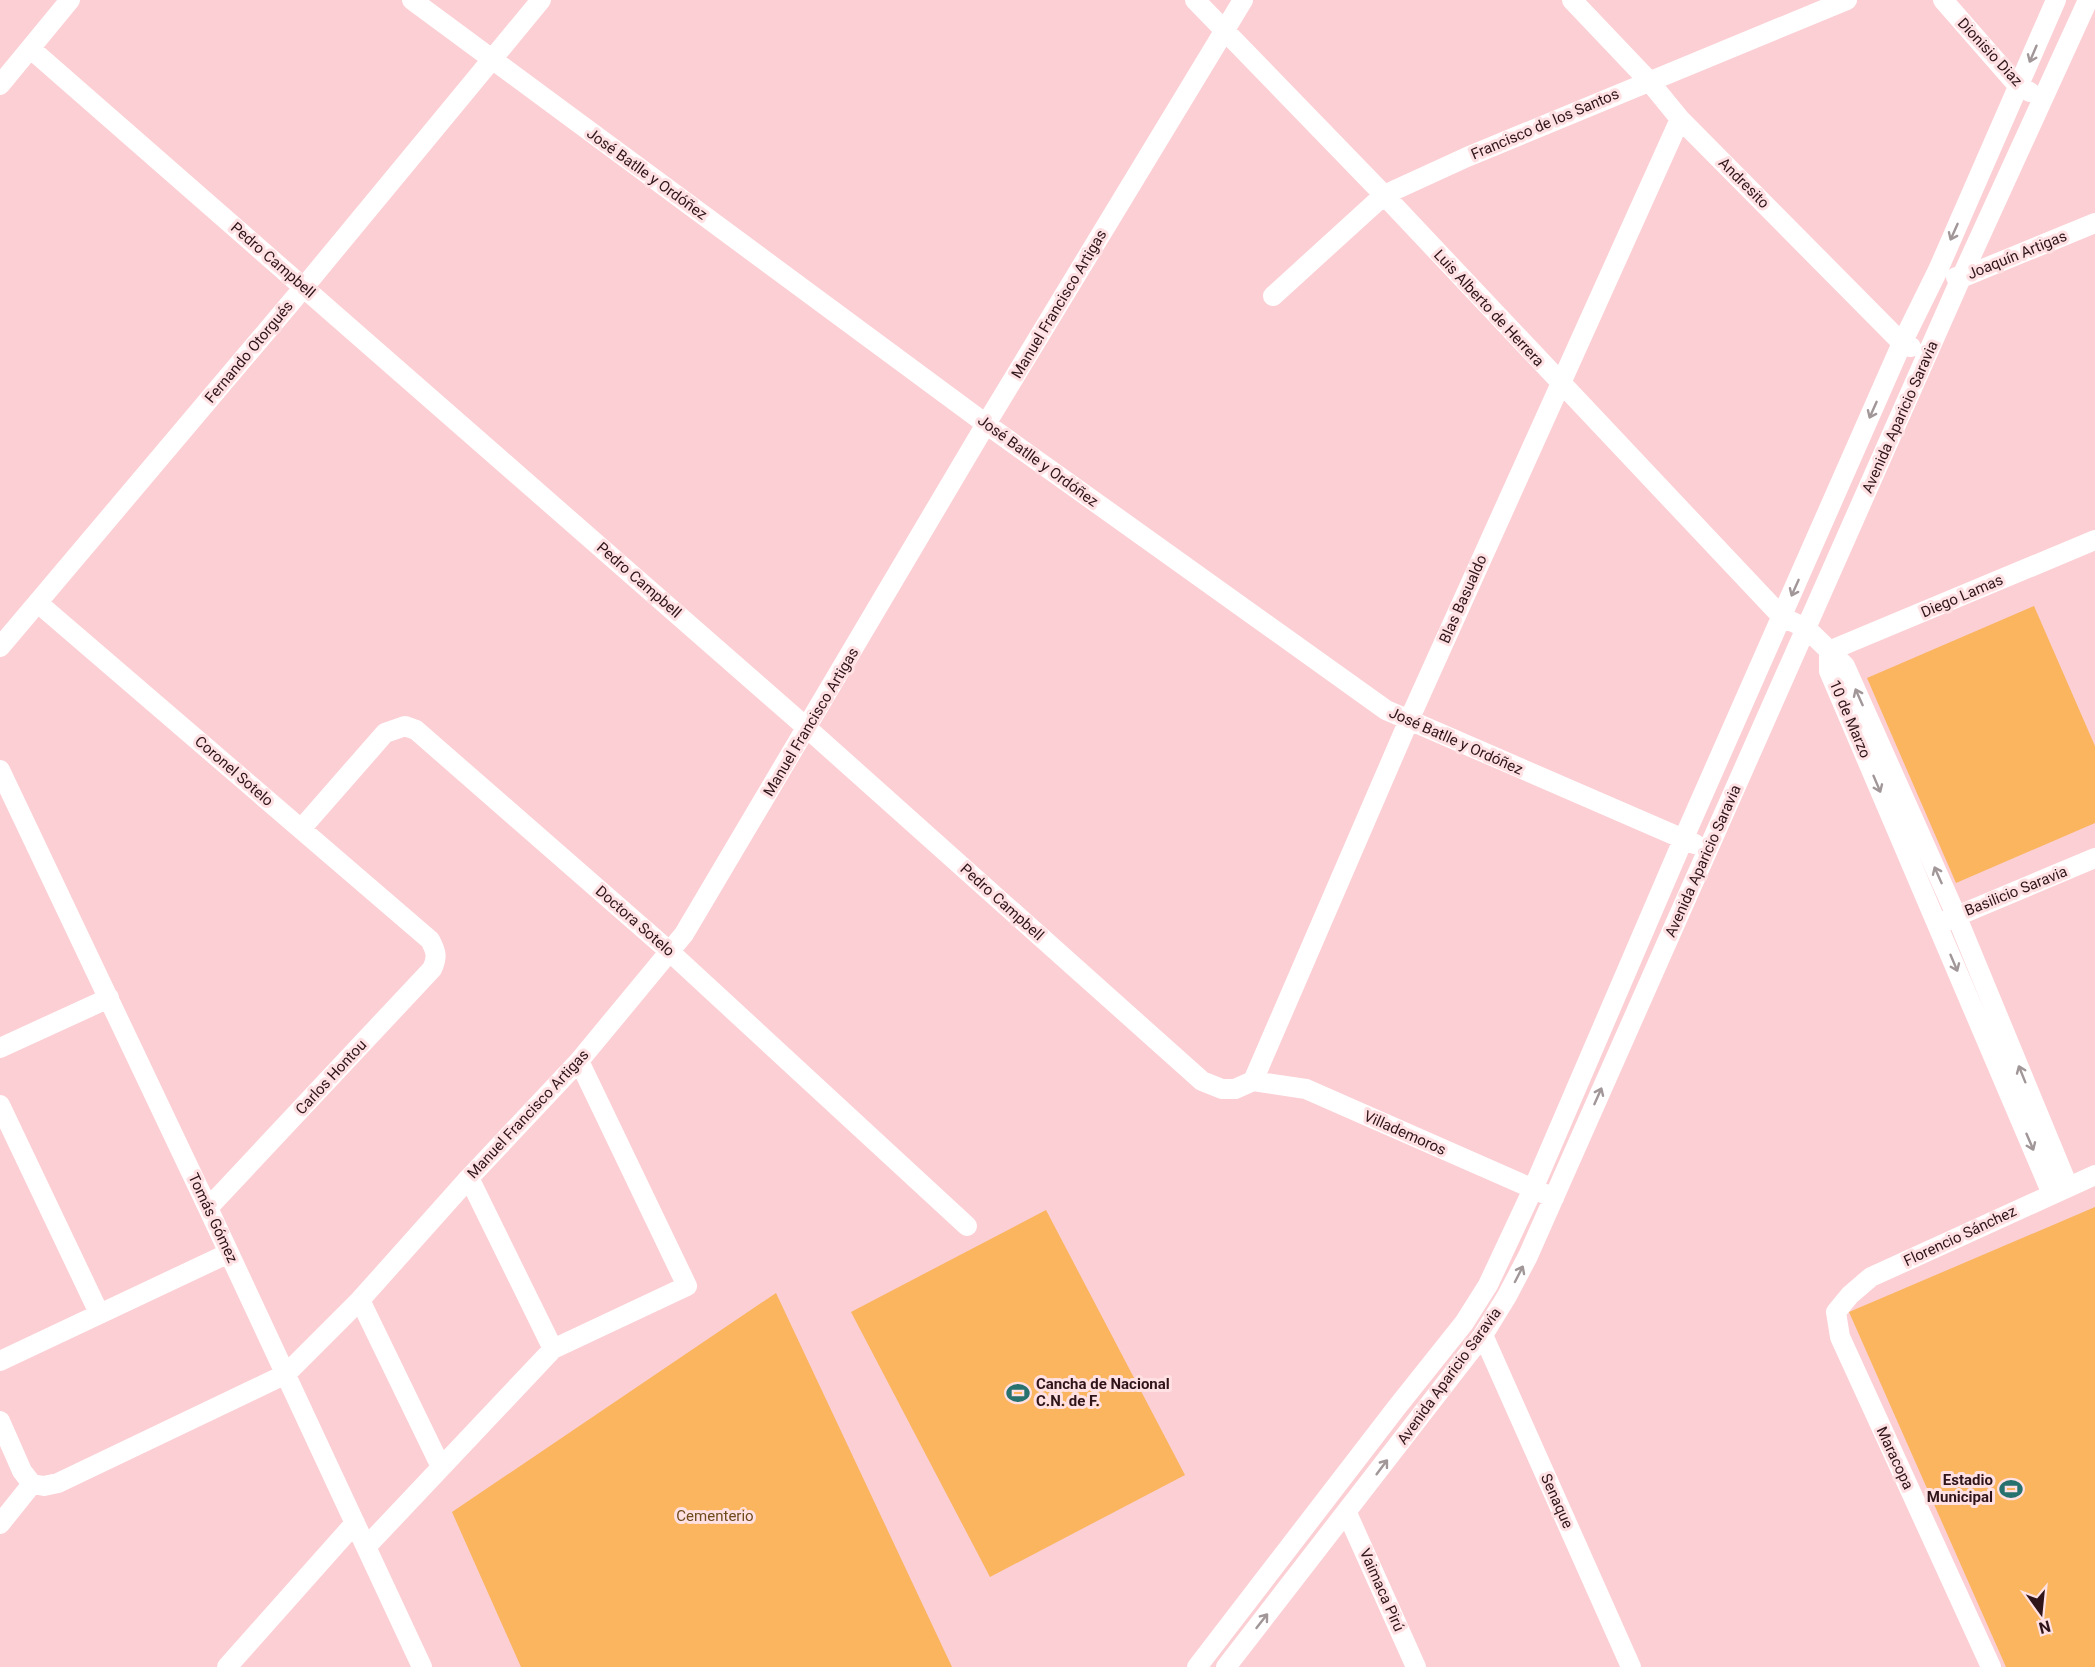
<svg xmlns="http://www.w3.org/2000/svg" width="2095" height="1667" viewBox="0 0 2095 1667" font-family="Roboto,sans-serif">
  <rect width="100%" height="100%" fill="#fbcfd4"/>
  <!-- green -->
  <path fill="#fab55e" d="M2034,606l61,140v77l-139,60 -89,-205z
    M2095,1207v460h-89l-157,-355z
    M1046,1210l139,265 -195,102 -139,-265z
    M776,1293l176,374h-431l-69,-155z"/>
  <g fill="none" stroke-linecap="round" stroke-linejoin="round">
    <!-- minor -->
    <path stroke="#fff" stroke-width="20" d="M412,0l574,424 400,286 309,134
      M1195,0l189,195 398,422 24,11 39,38 111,249 112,271
      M1572,0l77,81 31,38 222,224 9,4
      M1943,0l76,87 11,5
      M31,49l776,679 395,353 20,8h13l18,-8 53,8 248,109
      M0,85l70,-85
      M1956,277l5,1 134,-55
      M1273,296l111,-101 83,-38 380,-157
      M38,603l392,337c6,11 8,17 2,29l-224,239
      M0,647l304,-360 237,-287
      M1829,651v20l223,523
      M1829,651l266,-111
      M0,770l208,438 214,459
      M301,829l84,-96 20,-7 11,4 253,221 298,275
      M1945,921l150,-63
      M0,1048l109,-50
      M1253,1081l156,-361 271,-601
      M0,1105l99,208
      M469,1178l84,171
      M360,1300l81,167
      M1483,1335l148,332
      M0,1361l229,-108
      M0,1421l22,50 10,13 12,2 14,-3 228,-109 74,-74 109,-122 110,-117 105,-127 302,-510 257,-424
      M1347,1513l69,154
      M0,1524l32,-40
      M366,1547l187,-198 134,-63 -108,-225
      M227,1667l128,-144
      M1197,1667l200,-260 67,-84 24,-38 45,-96 150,-349 219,-497 36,-73 118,-270
      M1226,1667l257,-332 24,-39 21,-40 433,-978 127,-278
      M1991,1667l-151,-330 -4,-25 14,-17 21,-18 224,-102"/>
  </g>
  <!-- one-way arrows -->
  <defs><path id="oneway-shaft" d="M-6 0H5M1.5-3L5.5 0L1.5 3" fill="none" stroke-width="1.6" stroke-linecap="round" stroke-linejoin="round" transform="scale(1.5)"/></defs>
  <g stroke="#a19698">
    <use href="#oneway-shaft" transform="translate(2033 54) rotate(113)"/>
    <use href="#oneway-shaft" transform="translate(1954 232) rotate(114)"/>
    <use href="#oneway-shaft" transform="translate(1873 410) rotate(114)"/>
    <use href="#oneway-shaft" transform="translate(1795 588) rotate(114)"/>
    <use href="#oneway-shaft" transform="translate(1859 697) rotate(-114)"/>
    <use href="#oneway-shaft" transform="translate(1877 784) rotate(67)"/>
    <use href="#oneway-shaft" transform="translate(1938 875) rotate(-114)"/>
    <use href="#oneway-shaft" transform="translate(1954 963) rotate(67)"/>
    <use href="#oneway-shaft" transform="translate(2022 1074) rotate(-112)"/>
    <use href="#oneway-shaft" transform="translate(1598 1096) rotate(-66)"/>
    <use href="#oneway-shaft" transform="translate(2030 1142) rotate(67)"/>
    <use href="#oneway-shaft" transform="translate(1519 1274) rotate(-63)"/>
    <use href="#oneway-shaft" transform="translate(1382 1467) rotate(-53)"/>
    <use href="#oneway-shaft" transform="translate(1262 1621) rotate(-52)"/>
  </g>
  <!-- icons -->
  <defs>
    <g id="stadium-bare" transform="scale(1.8)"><path d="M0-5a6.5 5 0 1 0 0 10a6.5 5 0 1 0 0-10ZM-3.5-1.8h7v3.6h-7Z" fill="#27716e" stroke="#ffe1e4" stroke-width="2.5" paint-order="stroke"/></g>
  </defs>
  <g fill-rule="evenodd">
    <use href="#stadium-bare" x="1018" y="1393"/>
    <use href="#stadium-bare" x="2011" y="1489"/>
  </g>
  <g text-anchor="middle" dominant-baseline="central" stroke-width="6" stroke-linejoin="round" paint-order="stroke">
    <!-- street labels -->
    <g font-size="15" fill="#2f1519" stroke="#ffe1e4">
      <text transform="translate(1990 52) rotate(47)">Dionisio Diaz</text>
      <text transform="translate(1545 124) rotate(-23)">Francisco de los Santos</text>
      <text transform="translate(647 174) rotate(36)">José Batlle y Ordóñez</text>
      <text transform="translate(1744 183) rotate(45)">Andresito</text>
      <text transform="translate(2017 255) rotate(-22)">Joaquín Artigas</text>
      <text transform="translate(273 260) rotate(41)">Pedro Campbell</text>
      <text transform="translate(1059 304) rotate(-59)">Manuel Francisco Artigas</text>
      <text transform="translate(1489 308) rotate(47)">Luis Alberto de Herrera</text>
      <text transform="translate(249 352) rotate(-50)">Fernando Otorgués</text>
      <text transform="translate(1900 417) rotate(-66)">Avenida Aparicio Saravia</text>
      <text transform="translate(1038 461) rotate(36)">José Batlle y Ordóñez</text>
      <text transform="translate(639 580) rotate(41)">Pedro Campbell</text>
      <text transform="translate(1962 596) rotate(-23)">Diego Lamas</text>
      <text transform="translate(1463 599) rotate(-66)">Blas Basualdo</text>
      <text transform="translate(1850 719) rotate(67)">10 de Marzo</text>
      <text transform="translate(811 722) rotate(-59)">Manuel Francisco Artigas</text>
      <text transform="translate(1456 741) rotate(24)">José Batlle y Ordóñez</text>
      <text transform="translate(234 771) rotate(41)">Coronel Sotelo</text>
      <text transform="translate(1703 861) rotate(-66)">Avenida Aparicio Saravia</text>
      <text transform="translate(2016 891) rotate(-22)">Basilicio Saravia</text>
      <text transform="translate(1002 902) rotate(42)">Pedro Campbell</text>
      <text transform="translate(635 921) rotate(41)">Doctora Sotelo</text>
      <text transform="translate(331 1077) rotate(-47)">Carlos Hontou</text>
      <text transform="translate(528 1114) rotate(-47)">Manuel Francisco Artigas</text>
      <text transform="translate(1405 1133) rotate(24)">Villademoros</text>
      <text transform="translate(213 1218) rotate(65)">Tomás Gómez</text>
      <text transform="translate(1960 1236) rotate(-25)">Florencio Sánchez</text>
      <text transform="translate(1449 1376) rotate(-54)">Avenida Aparicio Saravia</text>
      <text transform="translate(1895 1458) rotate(65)">Maracopa</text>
      <text transform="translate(1557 1501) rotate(66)">Senaque</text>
      <text transform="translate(1382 1590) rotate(66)">Vaimaca Pirú</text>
    </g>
    <!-- poi labels -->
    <g font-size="15" font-weight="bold" fill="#2f1519" stroke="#ffe1e4" text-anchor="start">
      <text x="1036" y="1384">Cancha de Nacional<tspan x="1036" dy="17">C.N. de F.</tspan></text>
      <text x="1993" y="1480" text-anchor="end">Estadio<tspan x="1993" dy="17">Municipal</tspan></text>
    </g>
    <!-- park labels -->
    <g font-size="15" fill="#6f4b1b" stroke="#ffe1e4">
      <text x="715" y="1516">Cementerio</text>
    </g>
  </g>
  <!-- north arrow -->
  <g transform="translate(2041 1613) rotate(165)" stroke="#ffe1e4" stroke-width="4.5" paint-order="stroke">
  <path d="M0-4.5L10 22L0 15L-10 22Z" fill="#2f1519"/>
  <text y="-9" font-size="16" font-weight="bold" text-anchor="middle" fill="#2f1519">N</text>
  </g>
</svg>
